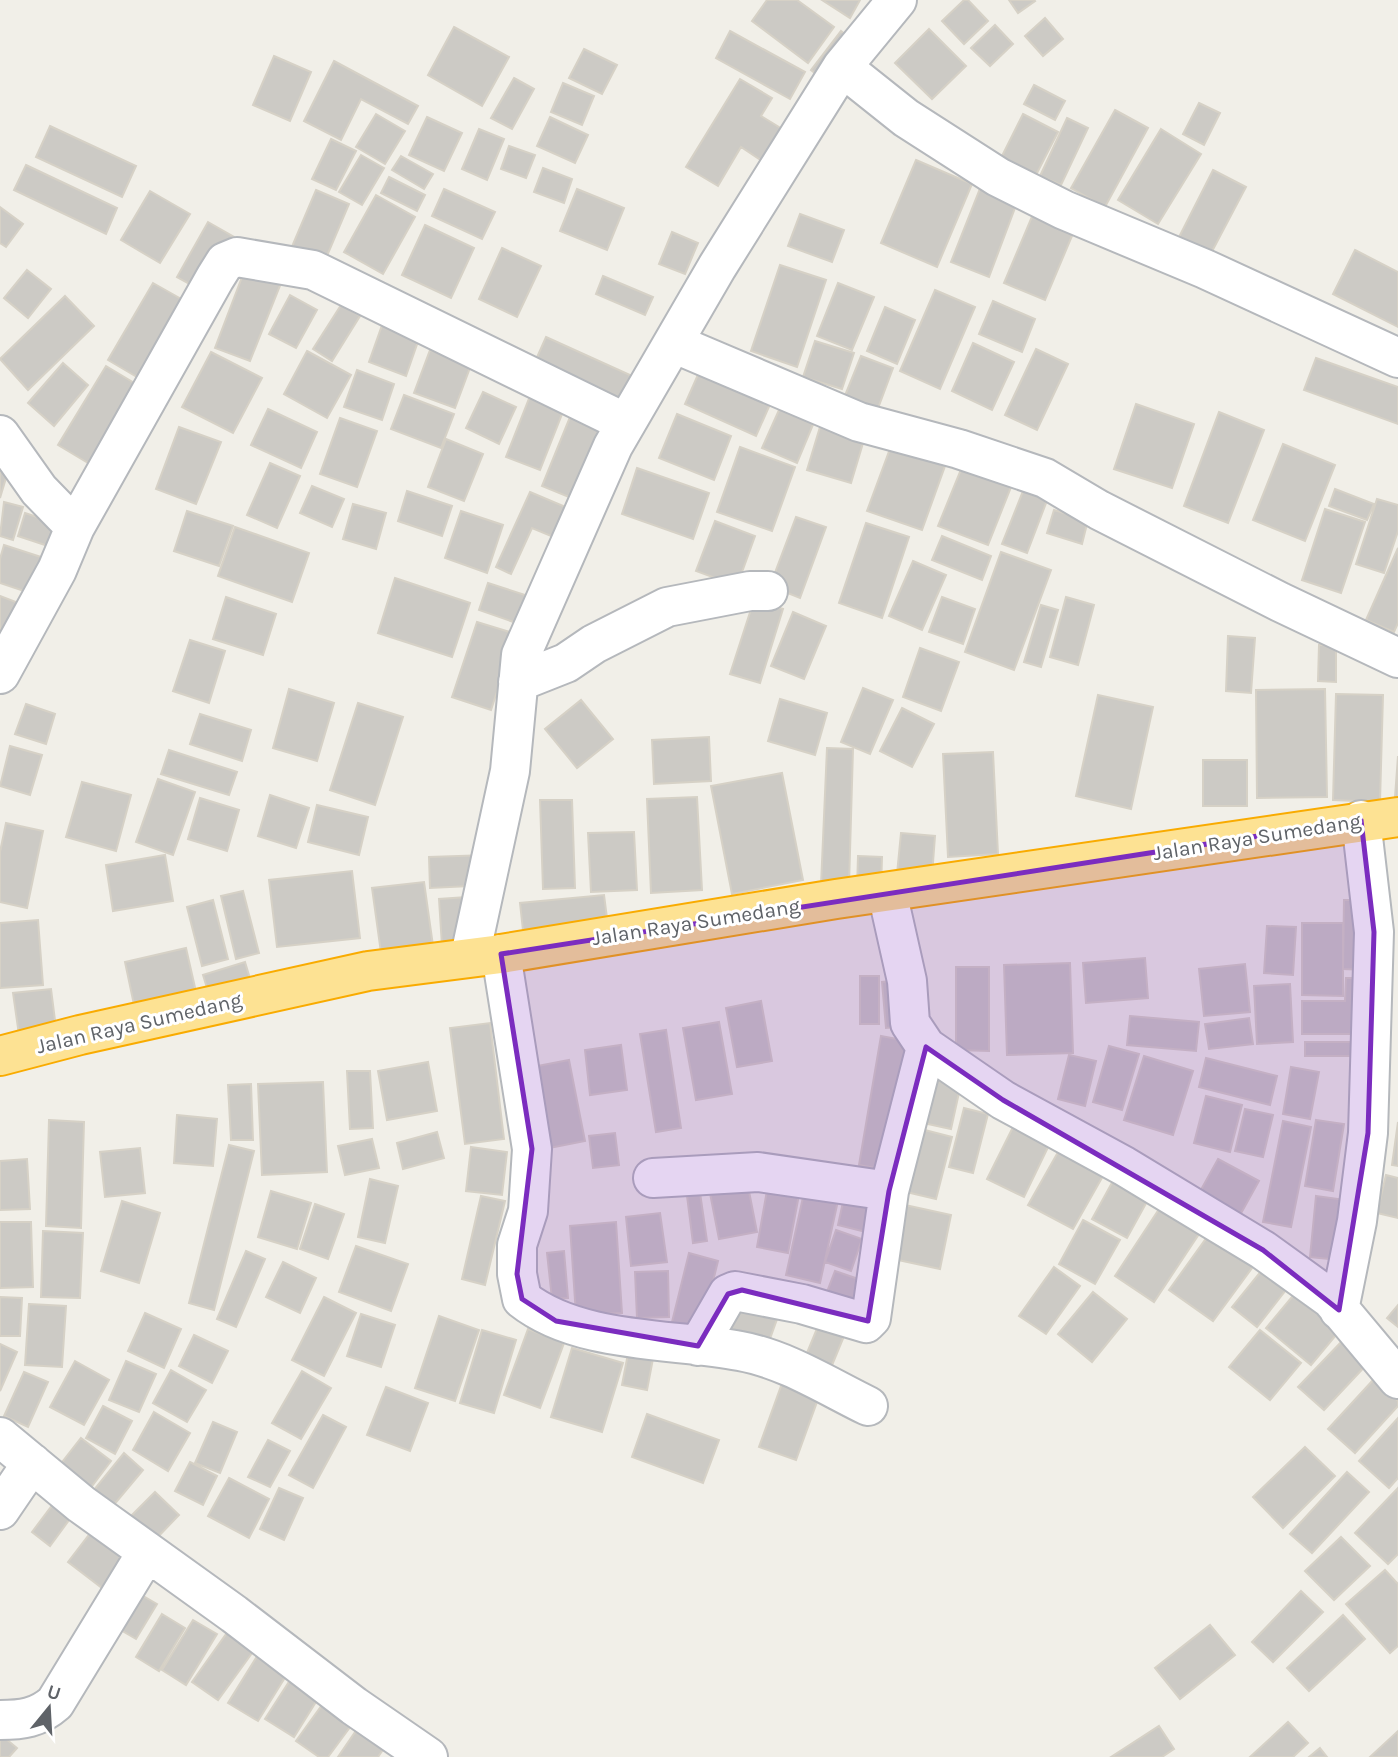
<svg xmlns="http://www.w3.org/2000/svg" width="1398" height="1757" viewBox="0 0 1398 1757" font-family="Karla,sans-serif">
  <rect width="100%" height="100%" fill="#f1efe8"/>
  <!-- building -->
  <path fill="#cccac5" stroke="#d6d1c6" stroke-width="2" d="M767,0h30l37,27 -26,36 -56,-42z
    M822,0h38l-10,18z
    M964,0h4l20,21 -24,23 -22,-23z
    M1009,0h25l1,1 -17,12z
    M1045,18l18,21 -20,17 -18,-20z
    M995,25l18,19 -23,22 -19,-18z
    M454,27l55,30 -27,49 -54,-31z
    M929,29l37,37 -34,33 -37,-36z
    M730,31l75,41 -15,27 -74,-41z
    M841,31l15,12 -30,39 -15,-12z
    M584,49l33,16 -15,29 -33,-16z
    M274,56l37,16 -21,49 -37,-16z
    M334,61l84,45 -10,18 -47,-25 -20,41 -37,-19z
    M514,78l20,11 -22,40 -21,-11z
    M740,79l32,19 -11,18 31,19 -21,32 -30,-20 -23,39 -32,-19z
    M563,83l31,13 -12,29 -31,-13z
    M1034,85l31,16 -10,19 -31,-16z
    M1199,103l21,10 -16,32 -21,-11z
    M1115,110l33,18 -43,79 -34,-19z
    M376,114l29,17 -20,33 -29,-17z
    M1023,114l35,18 -24,47 -35,-17z
    M427,117l35,16 -18,38 -35,-16z
    M550,117l38,18 -13,28 -38,-17z
    M1067,118l21,10 -27,57 -21,-9z
    M50,126l86,40 -14,31 -86,-40z
    M479,129l25,10 -17,41 -25,-11z
    M1161,129l40,25 -43,70 -40,-24z
    M331,139l25,12 -20,39 -24,-11z
    M509,146l26,9 -9,23 -25,-9z
    M361,155l23,13 -22,37 -23,-13z
    M401,156l32,18 -9,15 -32,-19z
    M916,160l56,24 -35,83 -56,-24z
    M26,165l91,43 -11,26 -92,-44z
    M543,168l29,11 -8,24 -30,-11z
    M1213,170l33,17 -38,72 -32,-16z
    M389,177l36,18 -8,16 -36,-18z
    M981,186l37,14 -29,77 -38,-15z
    M444,189l51,23 -13,27 -50,-23z
    M577,189l47,19 -17,42 -47,-19z
    M316,190l33,14 -28,66 -33,-14z
    M150,191l40,23 -30,49 -39,-23z
    M376,195l39,22 -32,57 -39,-22z
    M0,207l23,17 -17,23 -6,-4z
    M1036,207l41,17 -32,76 -41,-17z
    M800,214l44,16 -12,32 -44,-16z
    M208,222l26,15 -30,55 -27,-15z
    M425,225l49,23 -23,50 -49,-23z
    M672,232l26,11 -13,31 -26,-10z
    M502,248l39,18 -24,51 -38,-18z
    M1355,250l43,22v55l-65,-33z
    M247,264l36,14 -33,83 -35,-13z
    M780,265l46,15 -29,87 -46,-16z
    M27,270l24,19 -23,29 -24,-20z
    M603,276l50,21 -8,18 -49,-21z
    M153,283l39,22 -45,78 -39,-23z
    M838,283l36,14 -22,53 -35,-14z
    M935,290l40,17 -35,82 -40,-18z
    M290,295l27,15 -21,38 -27,-14z
    M65,296l29,30 -66,64 -28,-31z
    M993,301l42,18 -13,33 -43,-18z
    M341,305l19,11 -28,45 -19,-12z
    M885,307l30,13 -18,44 -30,-13z
    M386,314l37,13 -17,49 -37,-14z
    M546,337l95,43 -12,27 -95,-43z
    M815,341l39,12 -12,36 -39,-12z
    M973,343l41,19 -22,48 -40,-19z
    M1036,349l32,15 -31,66 -32,-15z
    M430,350l41,15 -16,43 -41,-15z
    M307,351l44,24 -24,43 -43,-24z
    M211,352l51,26 -29,55 -51,-26z
    M861,356l32,12 -16,43 -33,-13z
    M1316,358l82,29v37l-94,-34z
    M704,361l71,32 -19,43 -71,-32z
    M63,363l25,22 -34,41 -26,-23z
    M106,366l40,24 -48,79 -40,-24z
    M357,370l37,14 -12,36 -38,-13z
    M483,392l33,15 -17,37 -33,-16z
    M404,395l50,19 -13,34 -50,-19z
    M530,396l34,13 -24,61 -34,-13z
    M783,401l34,14 -20,48 -35,-15z
    M1136,404l58,20 -22,64 -58,-19z
    M268,409l49,23 -16,36 -50,-23z
    M1219,412l45,18 -36,93 -44,-17z
    M677,414l54,22 -17,44 -55,-22z
    M570,417l39,15 -28,70 -39,-16z
    M823,417l44,13 -16,53 -44,-13z
    M340,418l37,13 -20,56 -37,-13z
    M179,427l42,15 -25,62 -40,-15z
    M446,439l37,15 -19,47 -36,-14z
    M1283,444l52,21 -30,76 -52,-21z
    M891,446l54,20 -23,64 -55,-19z
    M740,447l55,20 -23,64 -55,-19z
    M0,462l10,3 -10,33z
    M964,462l49,20 -25,63 -50,-19z
    M270,463l30,13 -23,52 -30,-13z
    M637,468l72,25 -16,46 -71,-25z
    M1027,481l24,9 -24,63 -25,-9z
    M312,486l32,13 -12,28 -32,-14z
    M1335,489l39,15 -7,16 -38,-14z
    M407,491l45,15 -10,30 -44,-15z
    M530,492l45,19 -12,30 -31,-13 -21,46 -15,-7z
    M1377,499l21,6v26l-14,42 -28,-9z
    M4,502l19,5 -10,33 -13,-4z
    M353,504l33,9 -10,36 -33,-10z
    M1325,509l40,13 -24,71 -39,-13z
    M1054,510l34,10 -6,24 -35,-11z
    M187,511l46,15 -14,40 -45,-15z
    M461,511l42,14 -16,48 -42,-15z
    M25,513l42,14 -7,23 -42,-14z
    M796,517l30,10 -26,71 -30,-12z
    M715,521l40,15 -18,50 -41,-15z
    M866,523l43,14 -27,81 -43,-15z
    M235,527l74,26 -17,49 -74,-26z
    M942,536l49,20 -9,24 -50,-20z
    M4,545l43,14 -11,36 -36,-12v-24z
    M1398,548v75l-4,9 -28,-12z
    M1001,552l50,18 -37,100 -49,-18z
    M913,561l33,14 -24,55 -33,-14z
    M395,578l75,25 -18,54 -74,-24z
    M488,583l43,14 -9,28 -43,-15z
    M0,596l21,8 -21,35z
    M226,597l50,17 -13,41 -50,-16z
    M942,597l33,12 -12,35 -34,-12z
    M1066,597l28,8 -16,60 -28,-8z
    M754,600l29,9 -23,74 -30,-9z
    M1041,605l17,5 -17,57 -17,-5z
    M793,612l33,14 -22,53 -33,-13z
    M477,622l39,12 -25,76 -39,-13z
    M1228,636l27,2 -4,55 -25,-2z
    M190,640l35,11 -16,52 -36,-12z
    M1319,645h17v37l-18,-1z
    M920,648l39,14 -18,49 -38,-14z
    M863,688l30,12 -23,54 -29,-12z
    M289,689l45,14 -17,58 -44,-13z
    M1325,689l2,108 -70,1 -1,-108z
    M1336,694l47,1 -3,107 -47,-2z
    M1098,695l55,12 -22,102 -55,-13z
    M780,699l47,14 -12,42 -47,-14z
    M581,700l32,39 -36,29 -32,-39z
    M358,703l45,14 -28,88 -45,-15z
    M26,704l29,10 -9,30 -31,-10z
    M902,708l32,16 -22,43 -32,-16z
    M200,714l51,16 -9,31 -52,-17z
    M709,737l2,44 -57,3 -2,-44z
    M10,746l32,9 -12,40 -30,-9z
    M827,748l26,1 -4,137 -28,-1z
    M169,750l68,22 -8,23 -68,-21z
    M993,752l5,102 -50,3 -5,-103z
    M1398,756v41h-3z
    M1203,760h44v46h-44z
    M782,773l21,107 -71,14 -21,-108z
    M158,779l37,13 -22,63 -37,-13z
    M82,782l49,13 -15,56 -50,-14z
    M270,795l39,13 -13,40 -38,-12z
    M697,797l5,93 -51,3 -4,-94z
    M200,798l39,12 -12,41 -39,-12z
    M540,800h32l3,88 -32,1z
    M317,805l51,12 -9,38 -51,-13z
    M6,823l37,8 -16,77 -27,-6v-50z
    M634,832l3,58 -46,2 -3,-59z
    M901,833l34,3 -3,40 -35,-2z
    M165,855l8,46 -60,10 -7,-46z
    M488,855l2,30 -60,3 -1,-31z
    M858,856l24,1 -1,33 -24,-1z
    M352,871l8,67 -83,9 -8,-67z
    M424,882l10,71 -52,7 -10,-72z
    M243,891l16,62 -23,6 -15,-63z
    M604,895l7,54 -85,9 -6,-55z
    M481,896l3,49 -42,1 -3,-47z
    M213,900l15,59 -26,7 -15,-59z
    M1344,900h23v70l-24,-1z
    M38,920l5,65 -43,3v-65z
    M1302,923h41v73l-41,-1z
    M1267,926l29,1 -3,48 -29,-2z
    M186,948l13,57 -62,14 -12,-57z
    M1145,958l3,40 -62,5 -3,-40z
    M245,962l13,43 -42,12 -13,-42z
    M1070,963l3,90 -66,2 -3,-90z
    M1245,964l5,48 -46,4 -5,-47z
    M956,967h33v84l-33,-1z
    M860,976h19v48h-19z
    M1346,978h21l-2,56h-63v-33h43z
    M902,980l5,46 -21,2 -4,-46z
    M1290,984l3,58 -36,2 -3,-58z
    M51,989l7,55 -37,5 -8,-56z
    M761,1001l11,60 -35,6 -11,-59z
    M1130,1016l69,6 -3,29 -69,-6z
    M1249,1018l4,26 -44,5 -4,-25z
    M719,1022l13,72 -36,6 -13,-72z
    M490,1023l14,116 -39,5 -15,-116z
    M666,1030l15,98 -25,4 -16,-98z
    M881,1036l27,5 -22,129 -27,-5z
    M1305,1042h52v14h-52z
    M621,1045l6,45 -37,5 -5,-45z
    M1109,1046l30,8 -17,56 -29,-8z
    M1069,1055l27,6 -11,45 -27,-7z
    M1144,1056l49,15 -20,64 -49,-15z
    M1206,1058l71,18 -7,29 -71,-18z
    M569,1060l16,81 -41,8 -17,-81z
    M428,1062l9,49 -50,9 -9,-49z
    M1291,1067l28,5 -9,47 -27,-5z
    M926,1070l36,9 -11,50 -37,-8z
    M347,1071h23l3,57 -23,1z
    M323,1082l4,90 -65,3 -4,-91z
    M251,1084l2,56h-22l-3,-55z
    M1206,1096l36,9 -12,47 -36,-9z
    M964,1108l24,6 -15,59 -24,-6z
    M1245,1109l28,6 -10,42 -28,-6z
    M177,1115l40,4 -4,47 -39,-3z
    M49,1120l35,2 -3,106 -35,-2z
    M1316,1120l28,4 -11,67 -28,-5z
    M1016,1121l36,18 -28,58 -37,-18z
    M1283,1121l28,6 -20,100 -28,-5z
    M1398,1122v44l-6,-1z
    M917,1128l35,9 -16,62 -34,-8z
    M437,1132l7,26 -41,11 -6,-26z
    M615,1133l4,32 -26,3 -4,-32z
    M372,1139l7,29 -34,7 -7,-29z
    M229,1145l25,6 -40,159 -25,-7z
    M1062,1145l45,24 -34,60 -45,-24z
    M471,1147l36,5 -5,43 -36,-4z
    M140,1148l5,45 -40,4 -5,-45z
    M27,1159l3,50 -30,1v-49z
    M1218,1159l41,22 -20,36 -41,-22z
    M1386,1175l12,3v40l-21,-5z
    M746,1176l11,56 -38,7 -11,-56z
    M370,1179l28,7 -13,57 -27,-6z
    M698,1179l9,62 -14,2 -8,-63z
    M769,1179l32,5 -13,69 -31,-6z
    M1114,1179l35,19 -22,40 -35,-19z
    M805,1188l34,8 -19,87 -34,-8z
    M271,1191l40,12 -14,46 -39,-12z
    M845,1193l29,7 -8,32 -28,-7z
    M481,1196l24,5 -20,84 -23,-6z
    M1316,1196l30,4 -7,60 -29,-3z
    M122,1201l38,12 -21,70 -38,-12z
    M896,1203l55,12 -11,54 -56,-12z
    M1163,1203l40,25 -49,74 -39,-26z
    M315,1204l29,10 -16,45 -28,-10z
    M660,1213l7,49 -36,4 -5,-49z
    M1083,1220l37,20 -25,44 -36,-20z
    M0,1222h31l2,65 -33,1z
    M616,1222l6,91 -46,2 -6,-89z
    M836,1230l26,9 -11,32 -26,-9z
    M43,1231l40,2 -3,65 -39,-1z
    M1210,1233l45,31 -42,57 -44,-31z
    M356,1246l52,18 -17,47 -52,-19z
    M246,1251l19,8 -29,68 -19,-8z
    M564,1251l4,47 -16,1 -5,-46z
    M689,1253l29,8 -17,69 -29,-8z
    M283,1262l33,16 -16,35 -34,-16z
    M1054,1267l26,19 -34,48 -27,-18z
    M1262,1270l24,20 -29,37 -25,-20z
    M668,1271l1,46 -32,1 -2,-46z
    M835,1271l32,11 -7,22 -33,-12z
    M1297,1291l45,37 -31,37 -45,-37z
    M1093,1292l34,27 -35,43 -34,-28z
    M0,1297l22,1 -2,38h-20z
    M324,1297l32,16 -32,63 -32,-16z
    M740,1298l40,13 -13,36 -39,-13z
    M29,1304l37,2 -4,61 -37,-2z
    M1398,1305v22l-11,-9z
    M145,1313l36,16 -17,39 -36,-17z
    M361,1314l34,11 -14,42 -34,-11z
    M823,1314l26,10 -21,51 -26,-10z
    M439,1316l40,14 -24,71 -40,-13z
    M528,1329l36,14 -24,65 -36,-13z
    M482,1330l34,10 -22,73 -34,-10z
    M1260,1330l41,33 -31,37 -41,-33z
    M194,1335l34,16 -16,32 -33,-17z
    M1346,1337l25,23 -47,50 -26,-23z
    M631,1338l25,5 -9,47 -25,-5z
    M0,1344l17,8 -17,39z
    M572,1348l51,15 -21,69 -51,-15z
    M75,1361l34,19 -25,45 -34,-18z
    M126,1361l30,13 -17,38 -30,-12z
    M171,1370l35,20 -19,32 -34,-19z
    M302,1371l29,17 -30,51 -29,-16z
    M24,1372l24,10 -20,45 -24,-11z
    M785,1375l37,13 -26,72 -37,-13z
    M1374,1379l24,22v5l-43,47 -27,-24z
    M386,1387l42,16 -18,48 -43,-16z
    M103,1406l29,15 -17,33 -29,-16z
    M154,1412l36,21 -22,38 -35,-21z
    M647,1414l72,26 -16,43 -71,-26z
    M323,1415l23,12 -33,61 -24,-13z
    M1398,1418v60l-9,10 -30,-27z
    M213,1422l24,10 -17,41 -25,-10z
    M81,1438l30,23 -22,29 -30,-24z
    M268,1440l22,11 -20,36 -22,-10z
    M1305,1447l30,29 -52,52 -30,-31z
    M124,1453l19,17 -31,37 -19,-16z
    M190,1462l27,14 -14,29 -28,-14z
    M1347,1472l22,20 -57,61 -22,-19z
    M229,1478l40,21 -20,39 -41,-22z
    M279,1488l24,10 -19,42 -24,-11z
    M1398,1488v66l-10,10 -33,-31z
    M155,1492l24,23 -27,28 -25,-23z
    M60,1495l18,13 -28,38 -18,-14z
    M98,1523l33,26 -29,39 -34,-26z
    M1341,1537l29,29 -36,34 -29,-29z
    M1385,1570l13,14v62l-8,7 -44,-49z
    M133,1590l24,14 -21,35 -24,-14z
    M1301,1591l22,21 -50,50 -21,-20z
    M162,1614l23,14 -26,43 -23,-14z
    M1343,1615l22,24 -56,52 -22,-23z
    M193,1620l24,14 -31,51 -24,-15z
    M1210,1625l25,30 -55,44 -25,-31z
    M229,1630l26,19 -37,51 -26,-18z
    M259,1653l30,18 -31,50 -30,-18z
    M296,1671l28,18 -30,48 -29,-18z
    M330,1694l29,21 -31,42h-9l-23,-16z
    M364,1719l27,19 -13,19h-40z
    M1288,1722l20,21 -15,14h-43z
    M1159,1726l15,23 -12,8h-51z
    M1398,1731v26h-28z
    M0,1734l17,14 -8,9h-9z
    M1320,1748l7,9h-18z"/>
  <g fill="none" stroke-linecap="round" stroke-linejoin="round">
    <!-- minor casing -->
    <g stroke="#b5b8bc" stroke-width="42">
      <path id="minor" d="M842,67l64,51 92,59 66,33 141,59 193,89
        M673,343l186,79 100,27 86,29 54,32 181,92 118,56
        M0,435l39,55 36,37 -18,43 -57,104
        M75,527l140,-249 10,-16 12,-5 76,13 313,153
        M518,682l48,-19 28,-19 73,-37 83,-16h18
        M887,892l20,89 3,42 16,24 77,53 121,66 139,84 68,49 67,80
        M501,954l31,195 -4,62 -11,34v29l5,25c57,45 149,39 218,52 45,8 87,35 128,55
        M470,956l40,-185 11,-116 92,-209 104,-179 125,-200 55,-67
        M653,1178l105,-6 131,19
        M1339,1310l18,-89 11,-88 6,-201 -13,-112
        M698,1346l30,-52 7,-3 67,13 64,19 5,-5 18,-127 37,-144
        M0,1437l81,67 153,110 120,92 74,51
        M0,1510l32,-47
        M0,1720c22,0 38,-2 55,-17l92,-151"/>
    </g>
    <!-- highway casing -->
    <g stroke="#f9ab00" stroke-width="42">
      <path id="highway" d="M0,1056l80,-21 288,-64 133,-17 335,-55 562,-82"/>
    </g>
    <!-- minor -->
    <use href="#minor" stroke="#fff" stroke-width="38"/>
    <!-- highway -->
    <use href="#highway" stroke="#fde293" stroke-width="38"/>
  </g>
  <!-- marked area -->
  <path fill="#7b2cbf" fill-opacity="0.2" stroke="#7b2cbf" stroke-width="5" stroke-linejoin="round" d="M1361,820l13,112 -6,201 -29,177 -76,-60 -260,-150 -77,-53 -37,144 -21,130 -126,-31 -14,4 -30,52 -142,-25 -34,-22 -5,-25 15,-125 -31,-195z"/>
  <g text-anchor="middle" dominant-baseline="central" stroke-width="6" stroke-linejoin="round" paint-order="stroke">
    <!-- street labels -->
    <g font-size="21" fill="#5f6368" stroke="#fff">
      <text transform="translate(1257 837) rotate(-9)">Jalan Raya Sumedang</text>
      <text transform="translate(696 922) rotate(-9)">Jalan Raya Sumedang</text>
      <text transform="translate(139 1023) rotate(-13)">Jalan Raya Sumedang</text>
    </g>
  </g>
  <!-- north arrow -->
  <g transform="translate(49 1708) rotate(18)" stroke="#ffffff" stroke-width="5" paint-order="stroke">
  <path d="M0-5L12 26L0 18L-12 26Z" fill="#5f6368"/>
  <text y="-10" font-size="19" font-weight="bold" text-anchor="middle" fill="#5f6368">U</text>
  </g>
</svg>
